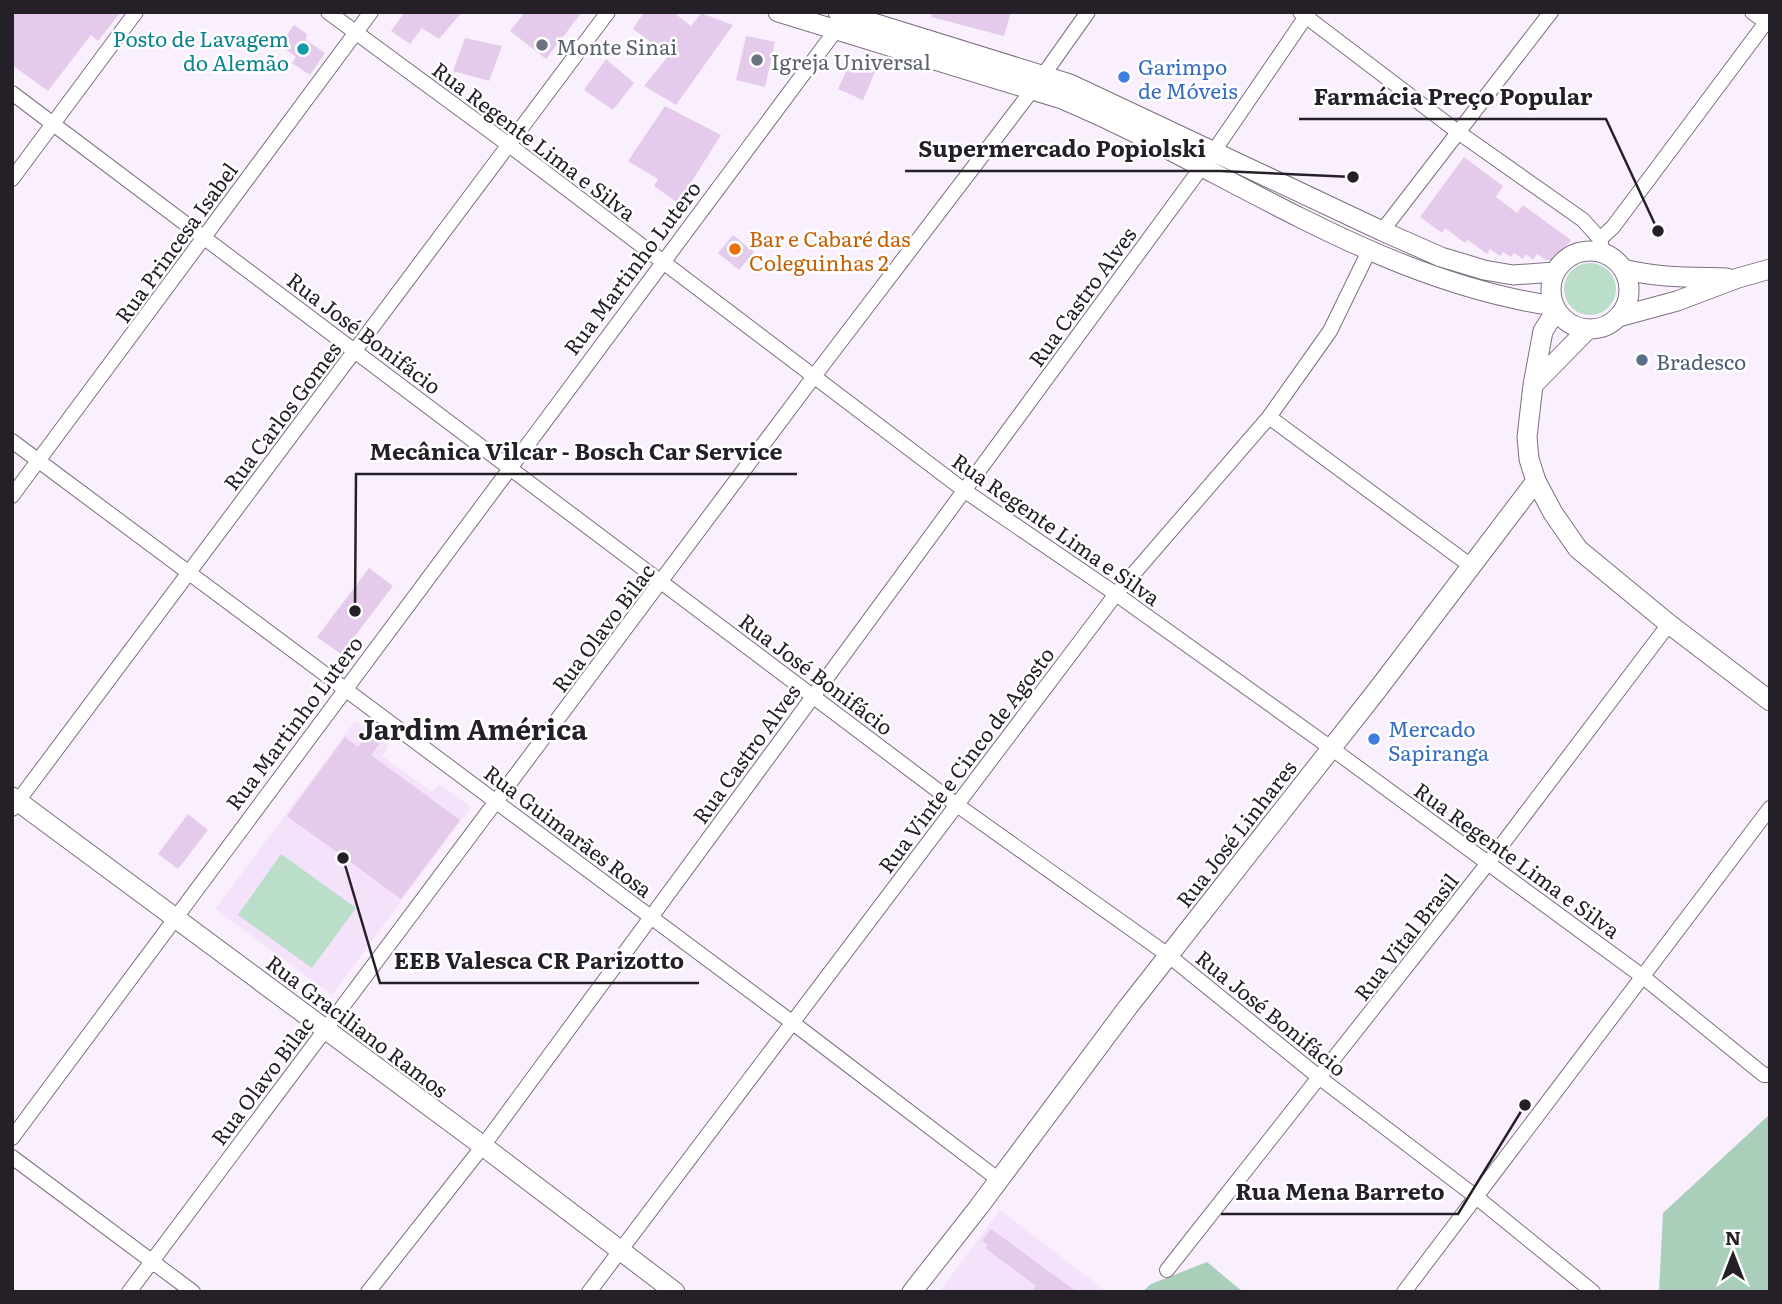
<svg xmlns="http://www.w3.org/2000/svg" width="1782" height="1304" viewBox="0 0 1782 1304" font-family="Literata,serif">
  <rect width="100%" height="100%" fill="#faeffd"/>
  <!-- built -->
  <path fill="#f4e2fa" d="M355,721l34,25 -7,10 50,36 7,-8 32,23 -139,188 -117,-86z
    M1000,1210l107,82h-168z"/>
  <!-- green -->
  <path fill="#badeca" d="M1564 289a26 26 0 1 1 52 0a26 26 0 1 1-52 0Z
    M281,854l75,54 -44,60 -74,-53z"/>
  <!-- forest -->
  <path fill="#a9cfba" d="M1770,1114v178h-111l4,-79z
    M1207,1262l36,30h-101l9,-8z"/>
  <!-- building -->
  <path fill="#e4cbeb" d="M12,12h109l-23,29 -7,-6 -43,56 -36,-26z
    M405,12h57l-23,27 -17,-11 -12,16 -19,-13z
    M525,12h57l-36,47 -36,-28z
    M644,12h29l18,14 10,-13 32,12 -57,80 -32,-19 25,-31 -36,-26z
    M932,12h79l-7,24 -73,-19z
    M294,25l13,9 -1,6 19,13 -15,22 -18,-12 4,-6 -16,-12z
    M746,36l29,6 -10,45 -29,-7z
    M465,38l37,8 -13,35 -36,-10z
    M606,59l28,24 -21,27 -29,-20z
    M852,59l24,11 -13,30 -25,-11z
    M665,106l56,29 -43,68 -24,-17 4,-7 -30,-18z
    M1464,157l39,29 -7,11 21,16 6,-8 48,35 -15,20h-10l-9,-6 -4,6 -7,-6 -3,5 -9,-6 -3,4 -8,-5 -3,4 -10,-7 -3,5 -19,-14 -3,3 -20,-15 -3,5 -22,-16z
    M733,235l21,17 -15,18 -21,-17z
    M369,568l24,18 -52,68 -24,-17z
    M370,732l12,8 -11,15 89,65 -59,79 -114,-83 58,-79 13,10z
    M188,814l20,16 -30,39 -20,-15z
    M991,1229l86,63h-46l5,-6 -51,-38 3,-3 -6,-4z"/>
  <g fill="none" stroke-linecap="round" stroke-linejoin="round">
    <!-- street casing -->
    <g stroke="#7c7080" stroke-width="16">
      <path id="street" d="M328,12l181,133 456,346 151,103 215,154 311,228 122,99h6
        M1300,12l158,120 125,88 17,19
        M1752,12l18,13
        M1044,74l44,-62
        M12,93l945,712 211,150 152,123 155,118 118,96
        M1214,151l95,-139
        M12,179l124,-167
        M1382,231l169,-219
        M1600,239l13,-12 157,-210
        M1600,239l3,14
        M1269,417l202,149
        M12,441l781,582 206,157
        M12,496l359,-484
        M12,809l596,-797
        M12,1138l824,-1108
        M12,1157l181,135
        M1167,1270l321,-407 181,-239
        M129,1292l686,-917 218,-286
        M368,1292l115,-146 718,-978
        M589,1292l527,-698 153,-177 61,-86 39,-80
        M1404,1292l366,-484"/>
    </g>
    <!-- secondary casing -->
    <g stroke="#7c7080" stroke-width="21">
      <path id="secondary" d="M778,12l284,87c164,69 312,181 492,207
        M838,12l232,72 312,147 59,26 43,13 29,5 42,-3
        M1551 290a39 39 0 1 1 78 0a39 39 0 1 1-78 0Z
        M1623,269c34,9 69,8 104,9
        M1556,311l-13,20 -10,54 -6,52 2,22 7,22 17,32 25,36 91,75 101,77
        M1618,317l59,-16 61,-23 32,-9
        M1534,384l54,-55
        M12,797l471,349 192,146
        M912,1292l66,-84 150,-201 250,-318 158,-208"/>
    </g>
    <!-- street -->
    <use href="#street" stroke="#fff" stroke-width="14"/>
    <!-- secondary -->
    <use href="#secondary" stroke="#fff" stroke-width="19"/>
  </g>
  <!-- markers -->
  <g fill="#6b7280" stroke="#fff" stroke-width="2.5">
    <circle cx="542" cy="45" r="7"/>
    <circle cx="757" cy="60" r="7"/>
  </g>
  <circle fill="#0f9aa8" stroke="#fff" stroke-width="2.5" cx="303" cy="49" r="7"/>
  <g fill="#3f7fe0" stroke="#fff" stroke-width="2.5">
    <circle cx="1124" cy="77" r="7"/>
    <circle cx="1374" cy="739" r="7"/>
  </g>
  <circle fill="#e8710a" stroke="#fff" stroke-width="2.5" cx="735" cy="249" r="7"/>
  <circle fill="#5c6f8a" stroke="#fff" stroke-width="2.5" cx="1642" cy="360" r="7"/>
  <g text-anchor="middle" dominant-baseline="central" stroke-width="5" stroke-linejoin="round" paint-order="stroke">
    <!-- culture labels -->
    <g font-size="21" fill="#0d838f" stroke="#fff" text-anchor="end">
      <text x="289" y="37">Posto de Lavagem<tspan x="289" dy="24">do Alemão</tspan></text>
    </g>
    <!-- worship labels -->
    <g font-size="21" fill="#5b616d" stroke="#fff" text-anchor="start">
      <text x="556" y="45">Monte Sinai</text>
      <text x="771" y="60">Igreja Universal</text>
    </g>
    <!-- shop labels -->
    <g font-size="21" fill="#366cbe" stroke="#fff" text-anchor="start">
      <text x="1138" y="65">Garimpo<tspan x="1138" dy="24">de Móveis</tspan></text>
      <text x="1388" y="727">Mercado<tspan x="1388" dy="24">Sapiranga</tspan></text>
    </g>
    <!-- street labels -->
    <g font-size="21" fill="#252027" stroke="#fff">
      <text transform="translate(535 140) rotate(37)">Rua Regente Lima e Silva</text>
      <text transform="translate(175 242) rotate(-54)">Rua Princesa Isabel</text>
      <text transform="translate(631 267) rotate(-53)">Rua Martinho Lutero</text>
      <text transform="translate(1081 296) rotate(-54)">Rua Castro Alves</text>
      <text transform="translate(365 332) rotate(37)">Rua José Bonifácio</text>
      <text transform="translate(281 415) rotate(-53)">Rua Carlos Gomes</text>
      <text transform="translate(1057 528) rotate(35)">Rua Regente Lima e Silva</text>
      <text transform="translate(602 627) rotate(-53)">Rua Olavo Bilac</text>
      <text transform="translate(817 673) rotate(37)">Rua José Bonifácio</text>
      <text transform="translate(293 722) rotate(-53)">Rua Martinho Lutero</text>
      <text transform="translate(745 753) rotate(-54)">Rua Castro Alves</text>
      <text transform="translate(965 759) rotate(-53)">Rua Vinte e Cinco de Agosto</text>
      <text transform="translate(569 830) rotate(37)">Rua Guimarães Rosa</text>
      <text transform="translate(1235 833) rotate(-52)">Rua José Linhares</text>
      <text transform="translate(1518 859) rotate(36)">Rua Regente Lima e Silva</text>
      <text transform="translate(1405 936) rotate(-52)">Rua Vital Brasil</text>
      <text transform="translate(1272 1012) rotate(39)">Rua José Bonifácio</text>
      <text transform="translate(358 1025) rotate(37)">Rua Graciliano Ramos</text>
      <text transform="translate(261 1080) rotate(-53)">Rua Olavo Bilac</text>
    </g>
    <!-- food labels -->
    <g font-size="21" fill="#c56008" stroke="#fff" text-anchor="start">
      <text x="749" y="237">Bar e Cabaré das<tspan x="749" dy="24">Coleguinhas 2</tspan></text>
    </g>
    <!-- service labels -->
    <g font-size="21" fill="#4e5e75" stroke="#fff" text-anchor="start">
      <text x="1656" y="360">Bradesco</text>
    </g>
    <!-- district labels -->
    <g font-size="28" font-weight="bold" fill="#252027" stroke="#fff">
      <text x="473" y="728">Jardim América</text>
    </g>
  </g>
  <!-- callouts -->
  <path fill="none" stroke="#252027" stroke-width="2.5" d="M1658 231L1606 119H1299M1353 177L1220 171H905M355 611L356 474H797M343 858L380 983H699M1525 1105L1458 1214H1221"/>
  <g fill="#252027" stroke="#fff" stroke-width="2.5">
    <circle cx="1658" cy="231" r="7"/>
    <circle cx="1353" cy="177" r="7"/>
    <circle cx="355" cy="611" r="7"/>
    <circle cx="343" cy="858" r="7"/>
    <circle cx="1525" cy="1105" r="7"/>
  </g>
  <g font-size="23" text-anchor="middle" font-weight="bold" fill="#252027" stroke="#fff" stroke-width="5" stroke-linejoin="round" paint-order="stroke">
    <text x="1453" y="105">Farmácia Preço Popular</text>
    <text x="1062" y="157">Supermercado Popiolski</text>
    <text x="576" y="460">Mecânica Vilcar - Bosch Car Service</text>
    <text x="539" y="969">EEB Valesca CR Parizotto</text>
    <text x="1340" y="1200">Rua Mena Barreto</text>
  </g>
  <!-- border -->
  <rect width="1782" height="1304" fill="none" stroke="#252027" stroke-width="28"/>
  <!-- north arrow -->
  <g transform="translate(1733 1255)" stroke="#ffffff" stroke-width="5" paint-order="stroke">
  <path d="M0-5L12 26L0 18L-12 26Z" fill="#252027"/>
  <text y="-10" font-size="19" font-weight="bold" text-anchor="middle" fill="#252027">N</text>
  </g>
</svg>
